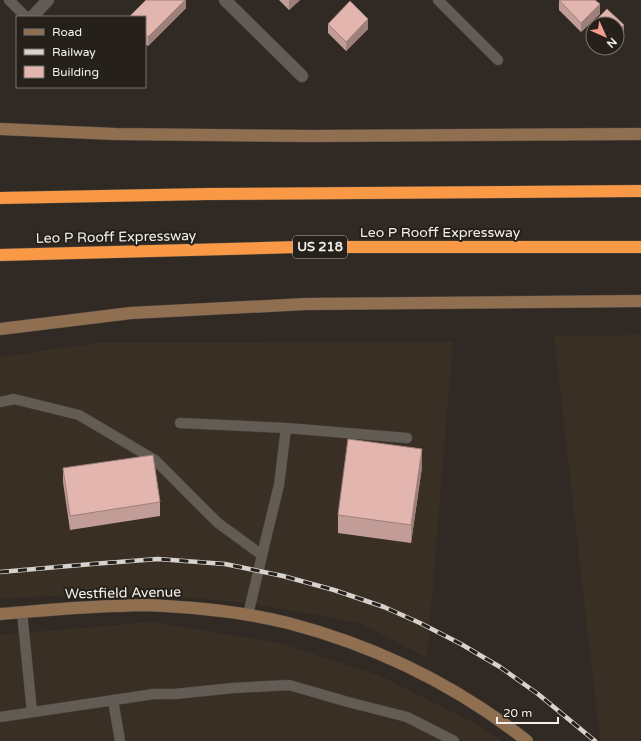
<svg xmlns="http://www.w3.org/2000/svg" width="641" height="741" viewBox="0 0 641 741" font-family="'Varela Round',sans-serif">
  <rect width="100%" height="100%" fill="#302924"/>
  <!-- built -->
  <path fill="#3a2f24" d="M641,335v406h-41l-46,-405z
    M453,342l-26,316 -65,-34 -49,-10 -77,-12 -115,-10 -121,7v-242l96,-14z
    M150,622l126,20 105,34 101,51 20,14h-502v-106z"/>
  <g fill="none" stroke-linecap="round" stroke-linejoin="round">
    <!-- lane casing -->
    <g stroke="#4d4742" stroke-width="11">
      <path id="lane" d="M9,0l17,17
        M438,0l60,60
        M0,402l14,-3 65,16 76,45 63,63 44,32
        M180,423l106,5
        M22,612l10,100
        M248,615l20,-85 11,-45 7,-57 121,10
        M113,700l7,41
        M0,717l154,-23h21l58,-6 56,-3 59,17 59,15 47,24"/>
    </g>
    <!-- street casing -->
    <g stroke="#4d4742" stroke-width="13">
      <path id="street" d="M225,0l77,76
        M32,17l16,-17"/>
    </g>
    <!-- secondary casing -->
    <g stroke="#4d4742" stroke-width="13">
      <path id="secondary" d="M0,129l115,5 197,2 329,-2
        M0,329l131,-16 175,-9 335,-3
        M0,614c38,-3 76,-7 114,-8 10,0 21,-1 31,-1 47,2 96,6 143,18 88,23 168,62 239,118"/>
    </g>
    <!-- highway casing -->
    <g stroke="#4d4742" stroke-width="13">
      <path id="highway" d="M0,198l208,-4 433,-3
        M0,255l298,-8h343"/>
    </g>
    <!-- lane -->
    <use href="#lane" stroke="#635c55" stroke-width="10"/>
    <!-- street -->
    <use href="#street" stroke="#635c55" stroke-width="12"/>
    <!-- secondary -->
    <use href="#secondary" stroke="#906e50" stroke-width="12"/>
    <!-- highway -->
    <use href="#highway" stroke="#f99845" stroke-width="12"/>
    <!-- rail casing -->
    <g stroke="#d7d2ce" stroke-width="4.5">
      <path id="rail" d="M0,572l92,-8 66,-5 67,5 58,12 51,14 50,17 36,16 41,21 39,23 38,27 57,47"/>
    </g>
    <!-- rail -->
    <use href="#rail" stroke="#26201a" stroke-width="3" stroke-dasharray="9" stroke-linecap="butt"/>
  </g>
  <!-- wall -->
  <path fill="#c29c96" d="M186,0v8l-38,38 -3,-2v-27z
    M279,0h21l-11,10z
    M559,0l41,14 -19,18 -22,-22z
    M607,9l17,16v9l-7,7v-17h-24v16l-1,-6v-10z
    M328,24l40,5 -22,22 -18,-18z
    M422,467l-11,76 -73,-10v-18z
    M63,468l97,34v14l-90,14 -7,-48z"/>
  <!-- shaded-wall -->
  <path fill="#9e7f7a" d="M185,0h1v8l-38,38v-9z
    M290,0h10l-11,10v-9z
    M600,4v10l-19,18v-9z
    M368,19v10l-22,22v-9z
    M624,25v9l-7,7v-9z
    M422,449v18l-11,76v-18z"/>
  <!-- building -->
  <path fill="#e2b5af" stroke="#9e7f7a" d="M146,0h39l-37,37 -3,-3v-17h-16z
    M559,0h36l5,4 -19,19z
    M350,1l18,18 -22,23 -18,-18z
    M607,9l17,16 -7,7v-8h-24v1l-1,-1z
    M348,439l74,10 -11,76 -73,-10z
    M153,455l7,47 -90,14 -7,-48z"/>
  <g text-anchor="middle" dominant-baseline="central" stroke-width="4" stroke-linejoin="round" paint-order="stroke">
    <!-- shield labels -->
    <rect fill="#26201a" stroke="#b6b1ac" stroke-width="1" x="293" y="236" width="54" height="22" rx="3"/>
    <g font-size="13" font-weight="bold" fill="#f3efeb">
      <text x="320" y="247">US 218</text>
    </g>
    <!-- street labels -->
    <g font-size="14" fill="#f3efeb" stroke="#26201a">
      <text x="440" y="232">Leo P Rooff Expressway</text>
      <text transform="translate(116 237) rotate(-1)">Leo P Rooff Expressway</text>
      <text transform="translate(123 593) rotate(-1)">Westfield Avenue</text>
    </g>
  </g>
  <!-- legend -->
  <rect x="16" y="16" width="130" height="72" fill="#26201a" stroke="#78736e"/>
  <rect x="24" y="29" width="20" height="6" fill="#906e50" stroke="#78736e"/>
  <text x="52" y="36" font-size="12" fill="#f3efeb">Road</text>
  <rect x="24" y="49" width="20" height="6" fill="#d7d2ce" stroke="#78736e"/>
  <text x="52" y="56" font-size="12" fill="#f3efeb">Railway</text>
  <rect x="24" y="66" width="20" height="12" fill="#e2b5af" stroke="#78736e"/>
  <text x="52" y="76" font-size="12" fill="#f3efeb">Building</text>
  <!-- north arrow -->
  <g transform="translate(605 36) rotate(135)"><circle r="19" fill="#26201a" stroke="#78736e"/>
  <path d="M0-3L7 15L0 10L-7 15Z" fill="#f59c92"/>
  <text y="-6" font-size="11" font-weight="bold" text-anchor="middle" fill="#f3efeb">N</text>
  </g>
  <!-- scale -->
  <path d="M497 717v6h61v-6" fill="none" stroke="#f3efeb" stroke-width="2"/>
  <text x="503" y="717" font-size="12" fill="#f3efeb" stroke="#26201a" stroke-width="3" paint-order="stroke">20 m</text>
</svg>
